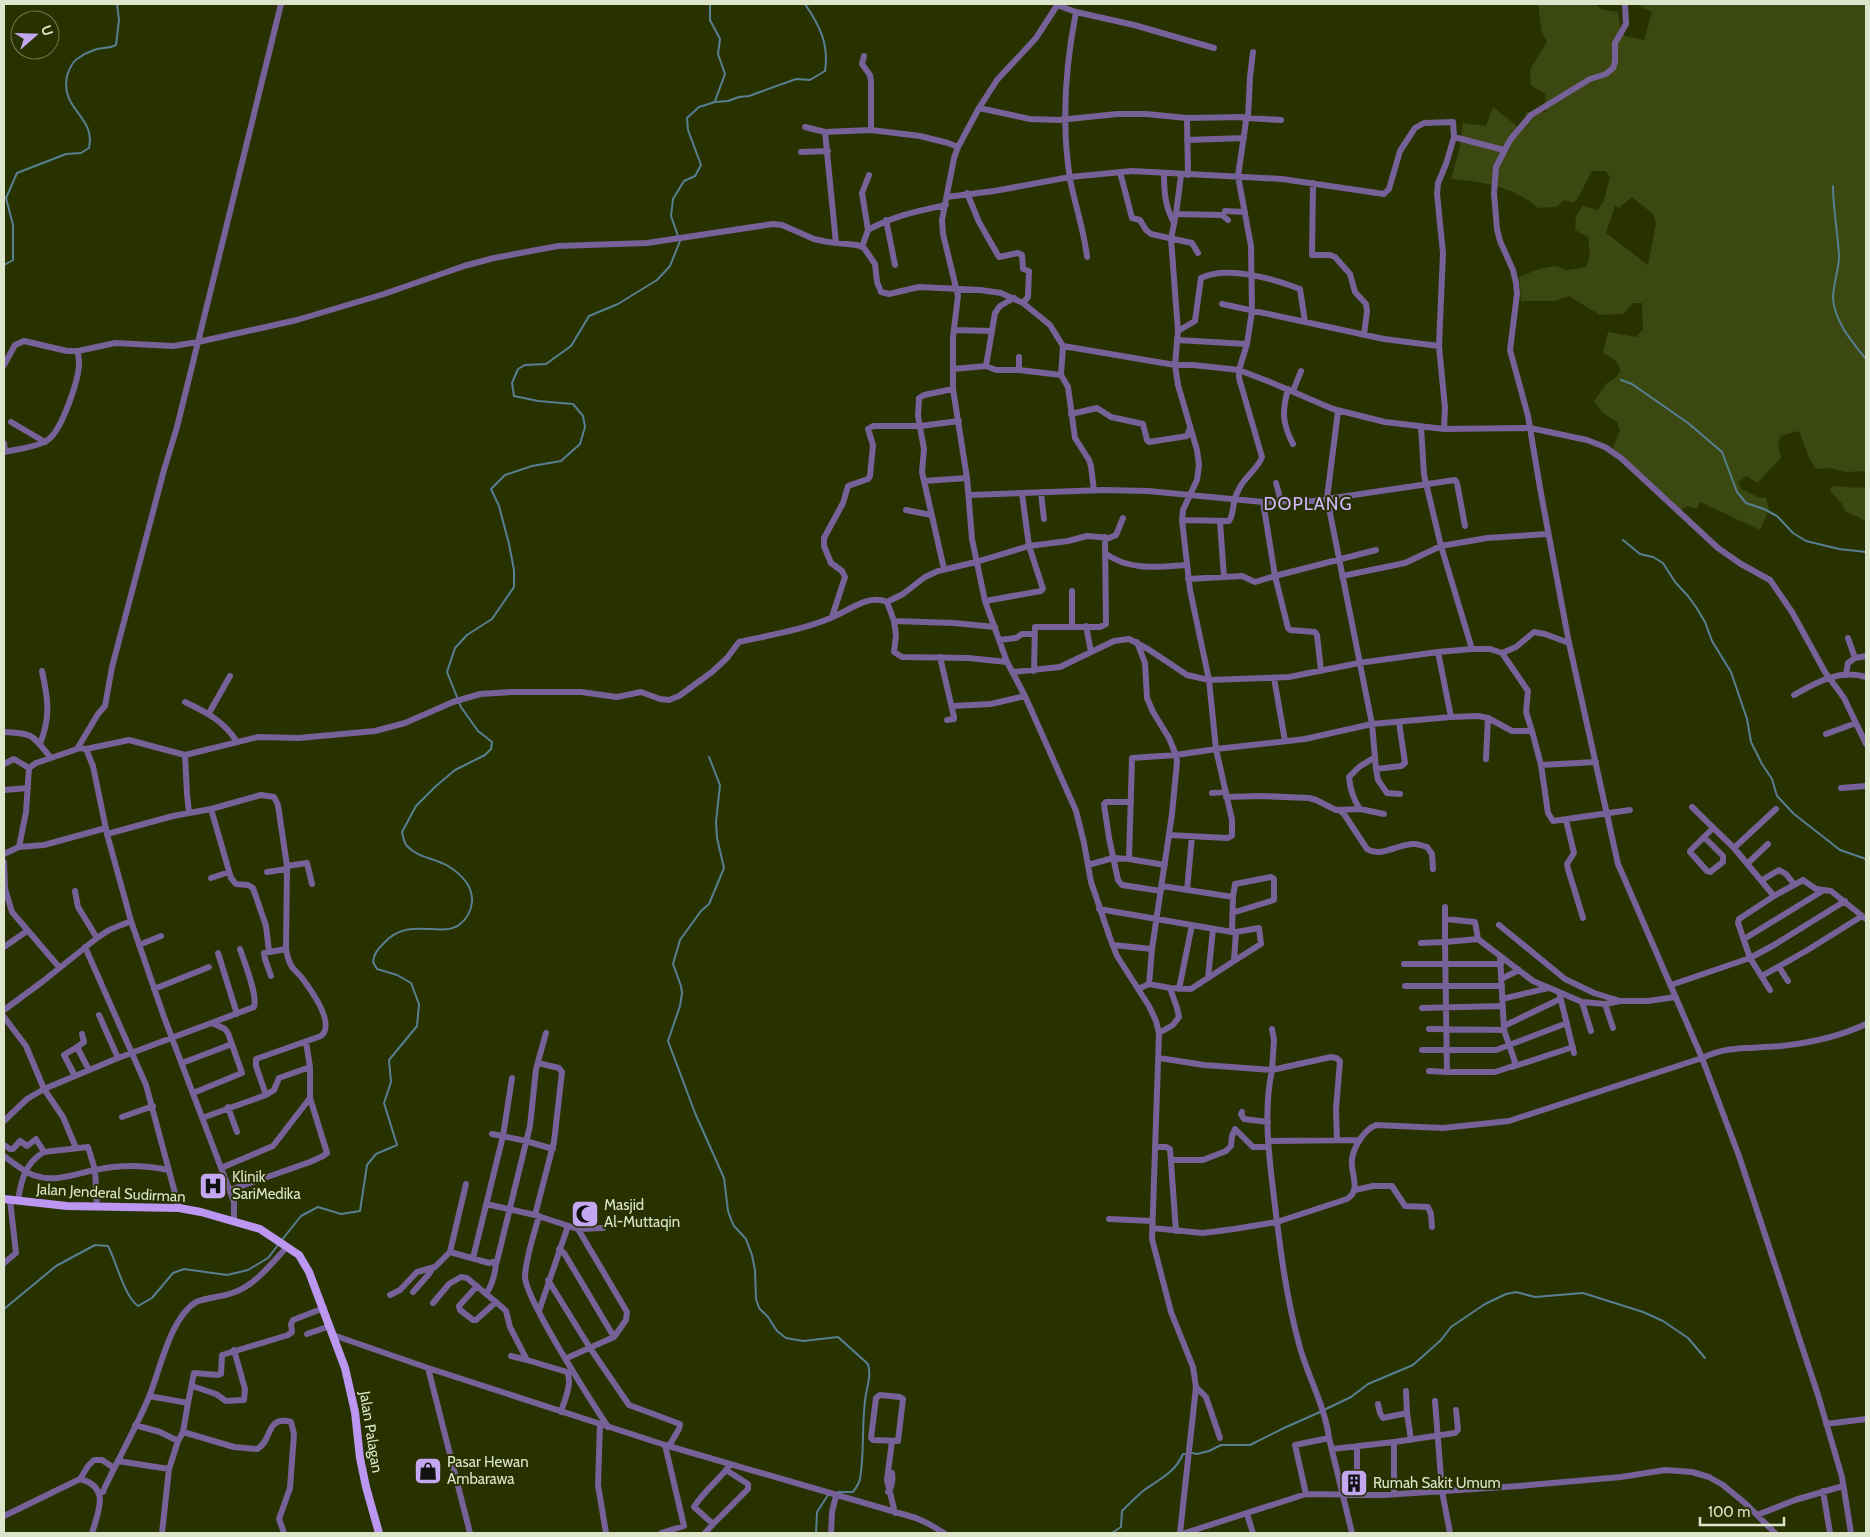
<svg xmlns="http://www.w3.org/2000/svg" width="1870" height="1537" viewBox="0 0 1870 1537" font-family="Cabin,sans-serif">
  <rect width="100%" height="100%" fill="#283201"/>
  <!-- green -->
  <path fill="#3c4812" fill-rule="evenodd" d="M1538,4h57l6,5 17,3 2,15 5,9 19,4 8,-28 -17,-8h231v467l-19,1 -17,-4 -14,1 -7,-11 -10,-27 -18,5 -3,8 3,14 -24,25 -10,-7 -9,6 3,7 19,9h6l3,11 -9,21 -60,-28 -3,7 -9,-3 -8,4 -41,-31 -26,-31 7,-17 -3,-9 -15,-10 -8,-11 13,-18 6,-3 8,-9 -5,-10 -13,-8 5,-21 28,5 7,-8 -1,-26h-9l-10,11 -23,1 -31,-19 -14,5h-34l-2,-24 20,-8 16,-3 12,4 19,-3 4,-12 -2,-18 -13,-7 1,-14 7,-10 15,4 6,-10 6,-23 -4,-6h-14l-15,29 -5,3 -7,-3 -9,7 -18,1c-24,-21 -56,-27 -87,-29l8,-29 4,-27 23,3 7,-19 28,22 6,-17h19l-1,-18 -14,-9 -1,-16 17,-27 -5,-9zM1632,197l21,17 3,10 -8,41 -42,-32 9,-27 4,2z
    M1832,486c12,0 22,3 34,1v34l-21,-10 -3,-7 -12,-13z"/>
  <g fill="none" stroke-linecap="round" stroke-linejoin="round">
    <!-- stream -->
    <path stroke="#587f91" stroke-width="2" d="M710,4v16l10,19 -2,15 7,20 -10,27
      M1833,186c0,24 5,47 6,70 0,14 -6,28 -6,42 1,23 20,45 33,61
      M678,236l-7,-20 2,-17 11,-18 11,-5 6,-11 -13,-35 -1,-12 12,-11 16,-5 13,-1 11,-4 10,-1 47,-17 14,1 15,-9c4,-27 -5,-45 -20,-67
      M4,265l9,-5v-35l-7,-27 11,-25 49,-19 15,-1 8,-5c7,-32 -29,-38 -22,-72 2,-6 4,-13 10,-17 4,-3 11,-7 17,-9 8,-3 14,-1 22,-5l3,-25 -2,-16
      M1621,380l11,4 56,39 34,29 15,40 9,11 18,6 13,7 16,17 13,8 33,8 27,3
      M1623,540l17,14 13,3 10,6 12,19 13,14 8,11 9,15 7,19 19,31 16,47 4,23 11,22 10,15 5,17 17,18 46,36 26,9
      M709,757l11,28 -4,37 1,16 7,30 -15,36 -8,7 -21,29 -7,24 8,22 1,7 -2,13 -12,35 27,72 29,65 4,33 4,11 2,4 12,13 6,16 3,15 1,29 3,9 9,9 9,14 9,7 17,3 35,-4 30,27c3,10 0,20 -2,30 -5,28 -1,57 -6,85 -1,5 -4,9 -7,13h-15
      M281,1241l20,-25 17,-9 23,7 19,-3 7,-46 9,-11 21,-9 -13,-42 7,-21 -2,-22 28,-34 2,-22 -8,-21 -14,-8 -20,-6 -4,-7c1,-9 5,-13 11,-19 24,-27 56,-5 75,-18 8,-6 12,-14 13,-23 1,-16 -11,-28 -24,-36 -13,-8 -30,-8 -41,-20 -3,-3 -4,-10 -5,-14l14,-26 20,-20 19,-16 30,-15 6,-6 1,-7 -14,-11 -17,-24 -14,-35 8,-24 12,-13 25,-16 22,-32v-17l-5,-26 -10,-38 -8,-17 14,-14 27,-9 29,-5 19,-17 5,-17 -2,-11 -10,-12 -35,-3 -24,-5 -2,-13 6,-14 7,-4 21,-1 25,-18 18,-30 29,-12 39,-24 13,-14 10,-25
      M4,1309l52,-43 39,-21 13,1c9,17 16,50 30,60l14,-8 21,-25 11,-4 43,6 21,-5 20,-12 10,-13
      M1324,1410l27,-13 17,-13 45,-19 28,-25 10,-13 34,-23 21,-10 10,-2 19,5 48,-4 60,19 20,9 25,17 17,20
      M1192,1453l5,1 12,-3 12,-6h29l34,-17 36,-16
      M816,1533l1,-21 11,-17
      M1112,1533l9,-6 1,-16c7,-7 14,-14 21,-20 15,-11 32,-18 40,-37h4"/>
    <!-- minor -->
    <path stroke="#766198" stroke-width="6" d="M1058,4l-22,34 -39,42 -18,28 -21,39 -4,11 -12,62 1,14 15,62 -5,41v52l14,89 5,61 13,62 22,61 18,34 51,115 8,32 7,39 19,56 7,18 32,50 7,15 3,12 -7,206 19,73 22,55 3,20 -16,146
      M1625,4l1,20 -11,19v19l-2,6 -7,6 -16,5 -59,36 -21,25 -14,27 -2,26 3,36 3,12 13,29 3,13 1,11 -7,56 18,66 12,72 29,155 49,221 84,194 37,98 79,239 24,82 9,56
      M1057,5l19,7 58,13 80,23
      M1076,12c-11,56 -15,110 -6,167 5,26 14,51 17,78
      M864,56l-2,8 8,11 1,7v48
      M979,108l51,11 29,1 58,-6h29l41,4 56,-1 3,4 -8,55 13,70 1,65 -5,33 -8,26v8l23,79c-3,10 -16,19 -22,30 -2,4 -5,9 -6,15 -1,6 -1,13 -5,19l-47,-1 8,70 19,90 7,69 -40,6 1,7 -5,52 -20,135 -3,35
      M1187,118l1,57
      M1246,118l35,2
      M1248,118l2,-41 3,-25
      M805,127l20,5 46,-2 49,6 28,7 10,4
      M825,132l11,111
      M1454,137l50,13
      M1187,140l57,-2
      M801,152l27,-1
      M1120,172l12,46 8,2 6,10 5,4 41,9 6,10
      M1164,173c0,19 1,33 10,50
      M1181,175l-5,39 -5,25 7,92 -3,34 3,20 19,65 2,15 -2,15 -14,30 -1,10
      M1313,183l-1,72h18l5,2 15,17 5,18 11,12 1,7 -3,24
      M967,193l12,29 20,35 19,-4 4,2 1,14 6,2 -1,26 -5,6
      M947,197l47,-6 76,-14 62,-6 150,8 102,15 5,-5 11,-38 15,-23 9,-5 29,-1 1,15 -8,27 -8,19 -1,11 6,59 -4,93 6,62 -1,21
      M1225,211l20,1
      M1176,214l46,1 6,5
      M886,220l9,45
      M868,230l-6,-37 7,-18
      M862,247l6,-17c25,-14 50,-19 78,-25
      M1222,304l162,35 55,7
      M954,330l38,1
      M1178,331l17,-10 6,-43c26,-13 73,1 99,11l5,33
      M1177,340l70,4
      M4,365l11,-20 9,-4 43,10h11l37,-8 58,3 25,-4 83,-338
      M986,366l9,-53 5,-7 14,-8
      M953,369l33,-3 10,4h23l42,5 7,12 7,51 14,22 2,6 3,25
      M1019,370v-13
      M1061,375l2,-29
      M1288,389c-6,22 -6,34 5,55
      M1293,391l8,-20
      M1338,411l-11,87 45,226 4,45 2,11 9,13 13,1
      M1071,414l26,-6 14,9 32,7 4,16 2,2 38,-6 3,-8
      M11,422l34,20
      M1421,426l3,49 17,71 31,103
      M4,443l1,8
      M4,452c13,-3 30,-4 42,-11 15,-7 33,-62 33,-78 0,-4 -1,-8 -1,-12
      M924,481l43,-3
      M1276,483l5,19
      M1041,493l3,26
      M969,495l134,-5 45,1 115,11 50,-1 142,-21 2,3 8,43
      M1263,502l12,74 101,-26
      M906,510l25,5
      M1220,522l4,55
      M1105,553c23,18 54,14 81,12
      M944,569l-22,-97 2,-23 -6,-33 1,-18 5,-3 29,-6
      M1342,576l63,-13 36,-17 46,-8 61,-4
      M1188,579l54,-3 13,6 20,-6 13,52 2,2 25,2 2,3 4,36
      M1072,591v35
      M985,601l56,-10 2,-2 -14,-43 -7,-52
      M887,602l16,-8 22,-17 13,-6 38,-9 53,-16 39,-5 19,-5 22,2 7,-3 7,-17
      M832,617l13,-40 -3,-6 -11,-8 -7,-17v-8l19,-35 5,-17 20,-7 2,-3 3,-31 -5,-16 5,-3h47l39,-5
      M894,621l60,2 41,4
      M1086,626l5,26
      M1848,638l7,20
      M999,640l17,-2 6,-4h12
      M1438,652l13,65
      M1502,653l14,-6 18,-15 11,2 24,9
      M940,657l14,60v2l-7,1
      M1034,671l1,-44h65l6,-3 -1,-87
      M1013,672l47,-5 54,-26 15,-2 19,10 39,26 22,5 80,-3 70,-14 79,-11 34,-3h18l12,4 26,38 -2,21 6,19h-20l-24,-13 -10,-2 -27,1 -79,7 -67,15 -89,10 16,71v16l-5,2 -58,-3
      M1846,675l2,-12 7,-5 11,-2
      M1274,678l11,63
      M1794,695c23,-13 45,-26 72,-18
      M185,702c21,10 39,19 52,40
      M952,706l39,-2 34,-8
      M209,713l21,-37
      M1532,731l9,34 55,-3
      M4,732c30,1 28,3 47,26l29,-10 6,1 7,17 14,68 24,87 33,96 70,185v18
      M1826,734l30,-11
      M40,744c11,-28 8,-45 2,-73
      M77,749l21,-35 7,-8 7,-39 52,-197 13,-43 21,-85 99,-22 87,-26 80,-28 30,-8 64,-12 89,-3 126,-19 9,1 32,14 14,3 29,3 7,3 11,16 2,18 4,10 8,2 30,-7 61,3 21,3 22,10 27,22 13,21 112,19h18l46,5 31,12 63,27 52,13 59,7 86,-1 57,12 18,7 16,11 97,90 23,16 29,16 22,32 33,60 19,26 22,46
      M86,749l43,-9 56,15 73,-18 41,1 76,-7 30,-8 48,-21 27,-8 32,-2h69l36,5 24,-5 19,7 9,1 10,-4 33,-24 15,-14 12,-16c31,-7 64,-12 94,-25 17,-7 35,-23 54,-15l7,19 2,14 -2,17 8,5 66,1 39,4
      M185,755l2,39 2,18
      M1375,757l-16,10 -10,10c1,12 4,22 11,32l24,5
      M1486,759l2,-41
      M4,764l10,-5 15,9
      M1541,765l7,48 5,8 77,-11
      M1376,769l25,-3 4,-3 -6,-41
      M1841,788l25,-2
      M4,790l24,-2
      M1212,793l14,-1
      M1226,797l35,-1 48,2 7,2 20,10 24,-1
      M1131,802h-25l-2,2 5,34 9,42 4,5 39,6
      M1692,807l42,41 40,48 29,-16 13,9 15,2 35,28
      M211,809l20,69 5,6 12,1 5,3 13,38 3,25
      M1339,810l5,4 23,35c15,9 31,-6 48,-5 4,0 8,2 12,3l5,7 1,15
      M1566,820l8,33 -7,11 1,5 15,49
      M107,834l66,-18 38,-7 50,-14 13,2 4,8 9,61 -1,83c1,6 2,12 6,18 3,4 7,7 10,11 9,12 34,46 19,58l-65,23v7l10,29 -64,23
      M1704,837l19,19v6l-13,10 -3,-1 -17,-19v-1l23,-23
      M19,847l25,-2 62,-17
      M1734,848l42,-39
      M4,854l15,-7 7,-35 3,-44 7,-5 15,-5
      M1129,859l3,-101 44,-3 -7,-17 -16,-26 -6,-14 -2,-35 -8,-21
      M4,862l1,27 7,23 47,55
      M1747,864l21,-20
      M1088,865l25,-7 16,1 36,6
      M287,866l20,-3 5,21
      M267,872l20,-3
      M211,878l18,-6
      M1762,880l17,-10 7,4 8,10
      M1187,890l5,-54
      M75,891l3,16 19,31
      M1445,907v35l33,-3 55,42 26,11
      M1099,909l133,23
      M1232,913l42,-13v-21l-3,-2 -36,7 -2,13
      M1445,919l30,3 3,17
      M1499,925l66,54 29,14 26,8
      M1744,939l80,-49
      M1421,943l24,-1 2,130h48l21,-7 -12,-35 -4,-74
      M139,945l22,-9
      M1113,945l39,4
      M4,947l23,-16
      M85,947l61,138 33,123
      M218,953l19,61
      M1234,961l27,-17 -2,-16 -23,4
      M1404,964h97
      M1779,967l9,14
      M271,976l-6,-17 -1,-6 22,-4
      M1762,976l44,-25 56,-35
      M1208,978l5,-49
      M1501,979l18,-9
      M1671,985l79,-27 24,-13 71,-44
      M1405,986h97
      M154,989l55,-22
      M1138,989l11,-5 21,4 21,1 43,-28 2,-29h-4l1,-35 -71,-11
      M1179,989l13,-64
      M1770,990l-20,-32 -12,-35 1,-4 35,-23
      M1502,999l46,-11
      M1422,1008l81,-2
      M4,1010l38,-28 55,-44 12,-8 22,-9
      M99,1015l19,43
      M4,1017l22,29 18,43 19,28 13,31
      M1504,1026l56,-27
      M1613,1028l-8,-24 15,-3h28l28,-4
      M1429,1029l75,1
      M1591,1031l-9,-29 23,2
      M1159,1033l14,-8 6,-8 -2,-9 -7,-20
      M82,1034l2,8 -7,5 12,23
      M1422,1050h74l71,-27
      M1574,1053l-15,-61 23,10
      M1159,1058l45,7 68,5 2,-30 -2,-11
      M182,1063l50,-19
      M1512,1067l61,-20
      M1429,1071l18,1
      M75,1076l-11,-21 13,-8
      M193,1093l49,-20 -14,-40 -3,-4 -13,-6
      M266,1095l8,-5 5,-12 31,-11
      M228,1107l9,25
      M1242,1112l-1,2 3,5 24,3
      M122,1117l31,-11
      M4,1121l23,-22 17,-10 74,-31 136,-51c4,-11 -10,-46 -14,-58
      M492,1134l34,7 27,8
      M1268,1141l91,-1
      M4,1145l6,4h3l7,-8 7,5 9,-7 8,13
      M1155,1147h11l4,2 6,82
      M4,1156c9,7 19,15 29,19 22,8 41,-1 62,-5 23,-5 50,-5 73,0
      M1172,1160h31l23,-9 5,-5 1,-10 3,-7 18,18h15
      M221,1168l52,-22 37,-48
      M230,1190l80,-28 13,-6 4,-3 -17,-55v-31l-4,-25
      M1355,1190l18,-4h19l13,20 23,1 3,7 1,13
      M18,1201c3,-21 7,-38 26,-49l44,-5 7,23 2,37
      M486,1204l49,11 43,14 49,83 -1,8 -12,17
      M535,1215l19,-73 8,-70 -3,-4 -21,-5
      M539,1216c-5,18 -13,41 -14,60 -1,21 68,128 83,151
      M1109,1219l43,2
      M1152,1228l51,5 31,-4 43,-7 70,-23c15,-9 3,-26 5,-40 2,-13 12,-29 24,-34l67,3 66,-7 193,-63c26,-13 51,-9 79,-12 28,-3 60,-10 85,-22
      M578,1229l25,-1
      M559,1249l5,4 50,84 -47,21
      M450,1252l39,11 8,-2 33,-135 6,-57 10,-36
      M473,1258l30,-122 9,-58
      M4,1263l12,-10 -6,-53
      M548,1280l42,68 39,57 51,19 -1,5 -10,17
      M477,1286l-18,20 1,4 13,10h3l20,-18
      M413,1292l16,-18 3,-5
      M486,1294c7,-10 9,-19 10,-31
      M390,1295l10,-5 17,-18 18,-5 15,-15 16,-68
      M433,1303l16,-19 12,-7 6,1 36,30 3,3 4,16 17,33 40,12c6,11 -3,29 -6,40
      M539,1311l29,-85
      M307,1334l23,-8
      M333,1335l95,33 237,77 251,73 13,6 15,9
      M511,1356l16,4
      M428,1368l42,165
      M192,1386l24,8 10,7 18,-1 1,-11 -11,-39
      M1196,1387l10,10 14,41
      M1406,1391l1,22 4,27
      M880,1395l20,2 3,2 -5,42 -25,-1 -2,-2 5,-40z
      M1435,1401l7,90 8,42
      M188,1403l6,-30 24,2 3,-1 1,-19 66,-20 4,-3 -1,-8 2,-4 31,-12
      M1378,1404l2,9 3,5 24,-5
      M600,1424l-2,61 8,48
      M1826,1424l40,-5
      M135,1425l25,7 18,9
      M183,1432l51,15 23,2c16,-8 8,-34 34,-27l3,12 -4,54 -11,31 5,14
      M1329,1438l23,95
      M892,1441l-5,39 8,33
      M1357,1446v26
      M1332,1449l62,-7 61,-9 3,-3 -2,-20
      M118,1461l51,8 9,-28 5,-9 5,-29 -39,-7
      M888,1472l4,1c1,7 1,13 -4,19
      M80,1479l8,-13 6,-6h8l12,8
      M1823,1491l7,42
      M100,1493l3,-1 2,-5c14,-30 31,-59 44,-90 11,-27 21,-79 47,-95 13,-5 27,-5 39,-10 21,-8 36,-28 51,-44
      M1306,1494l-11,-49 34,-7c-4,-32 -22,-63 -30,-94 -13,-47 -19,-97 -25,-146 -5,-42 -11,-86 -2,-128l59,-13 5,1 4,3 -4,48 1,31
      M1394,1494v-52
      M1247,1514l6,19
      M1757,1515l38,-15 48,-14
      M4,1516l76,-37c31,8 18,33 12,54
      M713,1524l35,-35v-5l-22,-14
      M162,1533l7,-64
      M661,1533l23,-7 -19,-81
      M705,1533l8,-9 -19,-17c10,-16 25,-27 36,-42
      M831,1533l1,-21 4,-16
      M1185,1533l121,-39 78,1 135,-9 102,-9 44,-7 27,2 17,5 14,8 23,19 29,29"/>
    <!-- major -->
    <path stroke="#bc97f2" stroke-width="8" d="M4,1199l63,7 112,2 22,4 59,17 39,26 10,17 36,96 10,44 5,46 6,29 13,46"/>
  </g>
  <!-- icons -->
  <defs>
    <g id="hospital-square" transform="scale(1.4375)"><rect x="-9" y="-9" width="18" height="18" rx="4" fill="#c4a7f1" stroke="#283201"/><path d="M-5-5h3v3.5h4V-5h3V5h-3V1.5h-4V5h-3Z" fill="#111"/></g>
    <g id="mosque-square" transform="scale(1.4375)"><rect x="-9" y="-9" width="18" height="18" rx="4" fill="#c4a7f1" stroke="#283201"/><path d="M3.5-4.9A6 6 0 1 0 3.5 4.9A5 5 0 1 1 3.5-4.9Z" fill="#111"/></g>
    <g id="shop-square" transform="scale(1.4375)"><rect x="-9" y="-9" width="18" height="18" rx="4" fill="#c4a7f1" stroke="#283201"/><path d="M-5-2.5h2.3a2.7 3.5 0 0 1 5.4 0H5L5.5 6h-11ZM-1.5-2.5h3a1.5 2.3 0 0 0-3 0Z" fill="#111"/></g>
    <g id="building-square" transform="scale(1.4375)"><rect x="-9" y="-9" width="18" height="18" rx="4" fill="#c4a7f1" stroke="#283201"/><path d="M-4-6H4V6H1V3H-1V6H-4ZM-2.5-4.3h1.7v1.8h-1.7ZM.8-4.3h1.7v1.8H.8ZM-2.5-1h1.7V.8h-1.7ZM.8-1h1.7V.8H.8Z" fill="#111"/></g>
  </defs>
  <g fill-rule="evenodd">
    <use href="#hospital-square" x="213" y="1186"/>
    <use href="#mosque-square" x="585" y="1214"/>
    <use href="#shop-square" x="428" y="1471"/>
    <use href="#building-square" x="1354" y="1483"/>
  </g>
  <g text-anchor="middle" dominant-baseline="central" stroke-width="4" stroke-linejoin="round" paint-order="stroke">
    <!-- poi labels -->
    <g font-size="15" fill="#dce4ca" stroke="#283201" text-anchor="start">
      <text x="232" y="1177">Klinik<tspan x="232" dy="17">SariMedika</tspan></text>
      <text x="604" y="1205">Masjid<tspan x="604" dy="17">Al-Muttaqin</tspan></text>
      <text x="447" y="1462">Pasar Hewan<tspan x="447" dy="17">Ambarawa</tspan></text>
      <text x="1373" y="1483">Rumah Sakit Umum</text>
    </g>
    <!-- street labels -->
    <g font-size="15" fill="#dce4ca" stroke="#283201">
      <text transform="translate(111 1193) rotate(3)">Jalan Jenderal Sudirman</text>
      <text transform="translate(371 1432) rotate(81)">Jalan Palagan</text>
    </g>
    <!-- quarter labels -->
    <g font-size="18" letter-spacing="1" fill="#d2b8fe" stroke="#283201">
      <text x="1308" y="504">DOPLANG</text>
    </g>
  </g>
  <!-- border -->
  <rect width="1870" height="1537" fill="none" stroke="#dce4ca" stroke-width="10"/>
  <!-- north arrow -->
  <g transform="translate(35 35) rotate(70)"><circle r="24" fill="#283201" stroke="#707951"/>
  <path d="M0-4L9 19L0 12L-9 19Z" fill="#c4a7f1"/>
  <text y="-8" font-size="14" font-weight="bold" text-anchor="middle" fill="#dce4ca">U</text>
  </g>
  <!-- scale -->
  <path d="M1700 1517v8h84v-8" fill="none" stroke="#dce4ca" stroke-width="2.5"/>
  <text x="1708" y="1517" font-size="15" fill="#dce4ca" stroke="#283201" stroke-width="4" paint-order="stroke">100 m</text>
</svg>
